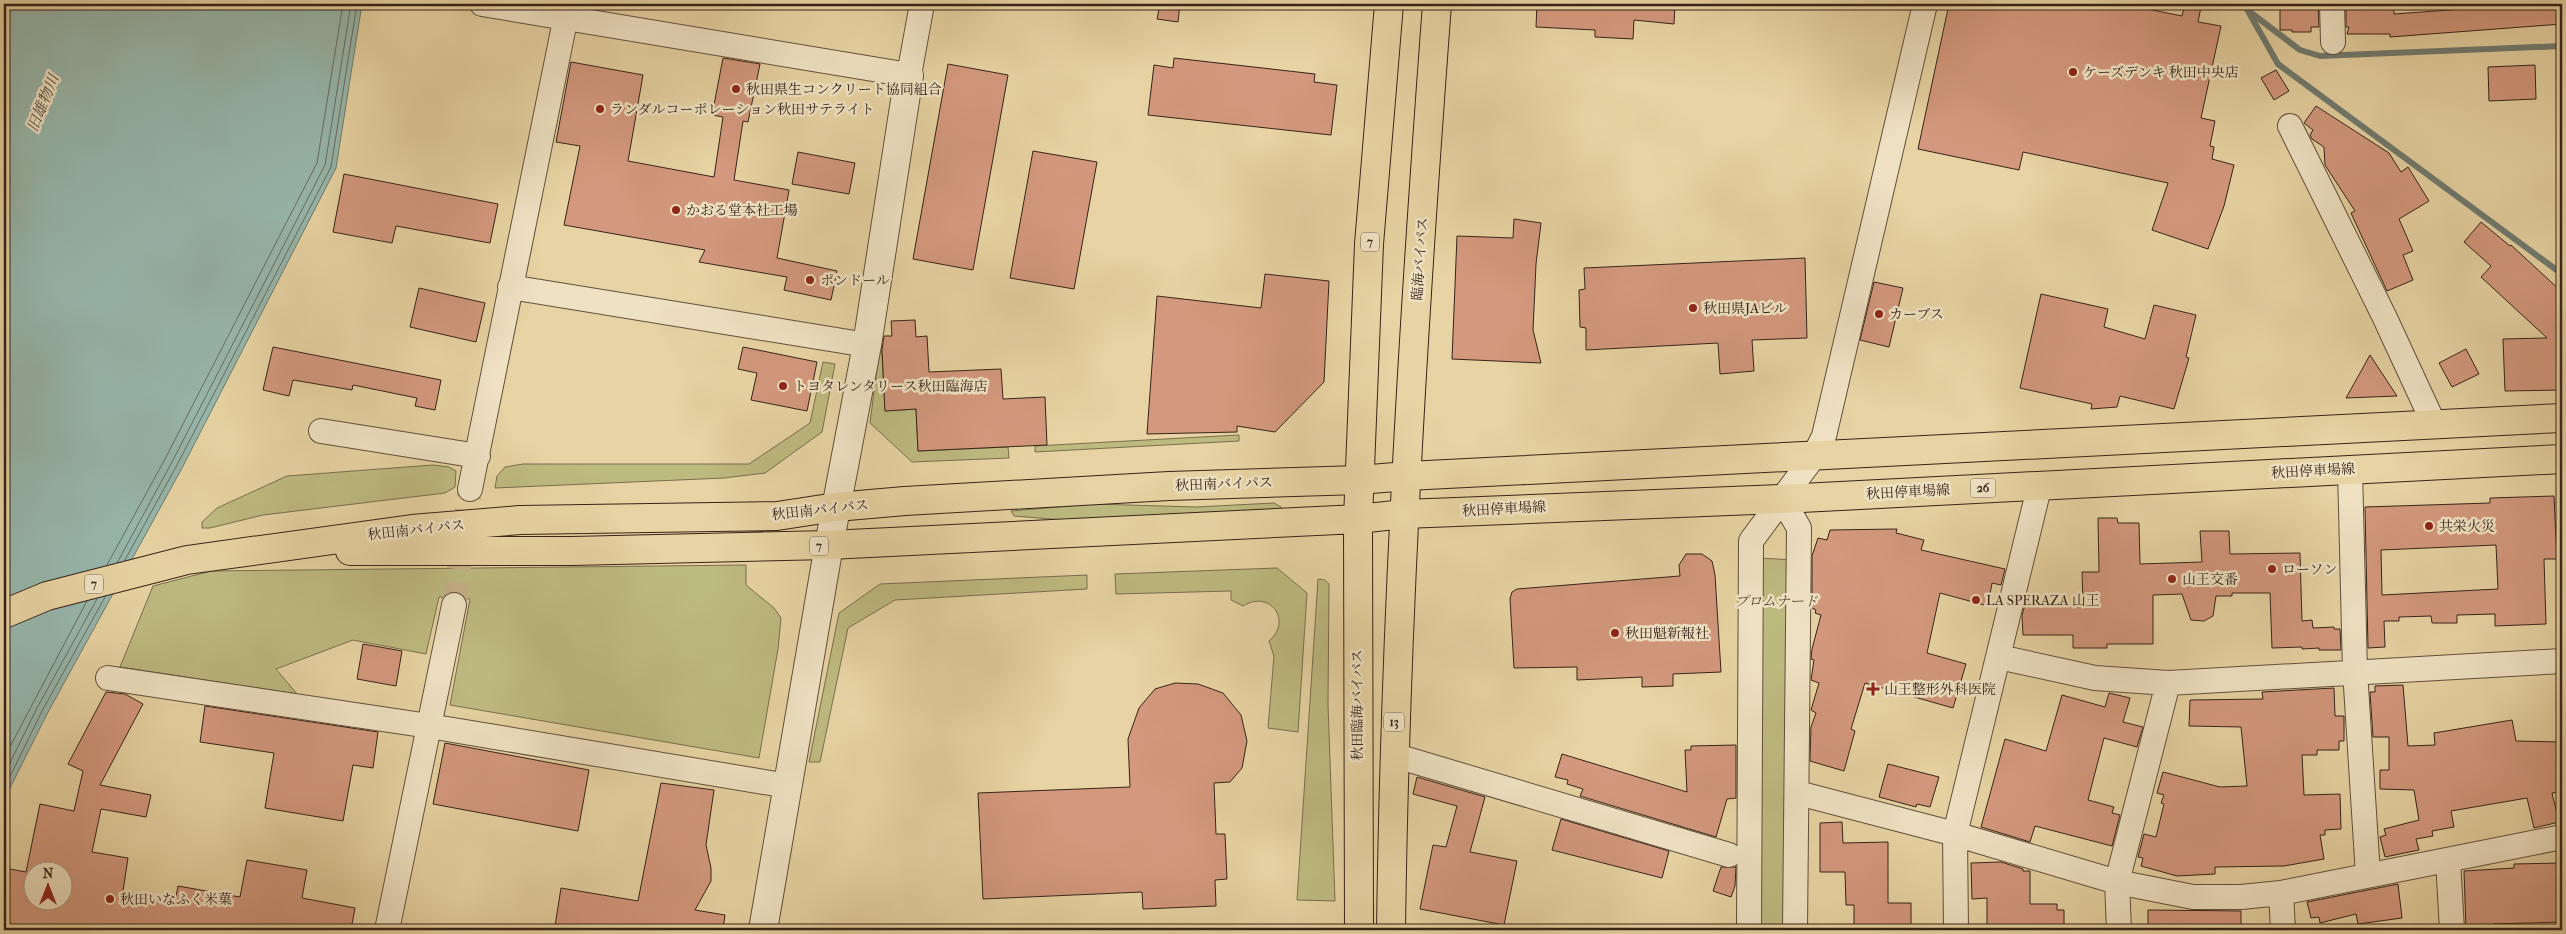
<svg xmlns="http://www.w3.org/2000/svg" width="2566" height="934" viewBox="0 0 2566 934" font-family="'IM FELL French Canon','Noto Serif JP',serif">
  <rect width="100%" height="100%" fill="#e7d3a3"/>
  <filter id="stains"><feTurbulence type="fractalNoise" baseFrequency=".004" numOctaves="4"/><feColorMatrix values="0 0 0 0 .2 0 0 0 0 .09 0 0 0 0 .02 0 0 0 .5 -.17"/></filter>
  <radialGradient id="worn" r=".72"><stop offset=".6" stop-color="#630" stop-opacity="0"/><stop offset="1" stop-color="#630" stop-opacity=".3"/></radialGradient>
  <!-- green -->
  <path fill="#bdba80" stroke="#7a6e4c" d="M881,337l4,74 31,-2 2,42 90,-4 1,11 -97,4 -42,-39z
    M823,362l12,2 -13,68 -57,41 -41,5 -229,10 2,-12 8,-9 18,-3h226l61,-41z
    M1239,435v6l-204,11v-6z
    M433,465l16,2 7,4 -1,16 -10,6 -182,22 -53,13h-8v-6l15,-14 70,-32z
    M1274,503l7,4v6l-194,9 -73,-6 -3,-5 82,-7 103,3z
    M1759,558l35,2 -6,370h-34z
    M746,565v20l28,23 7,10 -3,31 -19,109 -309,-53 20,-106 -31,-2 -13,57 -73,-14 -77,29 21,25 -177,-27 33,-81 58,-15z
    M1277,568l30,25 -9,139 -30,-4 6,-72 -5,-15c24,-20 1,-52 -26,-35l-12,-6v-9l-115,3 -1,-20z
    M1087,575v14l-192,11 -47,28 -28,134h-11l30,-149 41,-29z
    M1318,579l7,1 4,4 -1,120 7,197 -38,-1z"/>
  <!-- water -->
  <path fill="#97b7ac" stroke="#707c71" d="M4,4h358l-26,164 -154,300 -135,246 -43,86z"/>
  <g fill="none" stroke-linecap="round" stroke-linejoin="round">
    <!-- shore -->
    <path stroke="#666d62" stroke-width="1" d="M125,560l52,-95 154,-298 26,-163
      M117,563l55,-101 153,-297 26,-161
      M107,565l58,-106 152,-296 26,-159
      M4,758l83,-157
      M4,775l33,-67 60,-109
      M4,789l38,-78 63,-114"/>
    <!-- stream -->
    <path stroke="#707c71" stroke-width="6" d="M2244,4l34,60 284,210
      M2250,12l50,38 20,6 242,-10"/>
  </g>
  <!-- building -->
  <path fill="#d3987d" stroke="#362319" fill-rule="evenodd" d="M1160,4h20l-2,18 -21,-3z
    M1537,4h138l-1,20 -40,-4 -1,19 -38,-2v-7l-59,-3z
    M1949,4h174l59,12 3,-12 16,3 -3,15 23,4 -20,92 14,3 -5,25 4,1 -2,12 22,6 -10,41 -16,43 -56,-19 16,-47 -145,-31 -4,18 -101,-21z
    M2280,4h38l1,23h-8v5h-19v-2h-12z
    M2534,4h28v20l-172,13v-3h-43l2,-7h-3v-22l48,1v8z
    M723,58l37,6 -12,58 -5,-1 -9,59 55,10 -12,68 60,13 -6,29 -47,-10 3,-13 -88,-15 6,-12 -141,-25 16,-79 -24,-4 15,-80 72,13 -15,86 86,16 9,-60 -11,-2z
    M1174,58l141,16 -1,8 23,3 -6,50 -183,-20 6,-50 19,3z
    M948,64l60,11 -35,195 -60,-11z
    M2535,65l1,34 -47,2 -1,-34z
    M2276,70l13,21 -15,9 -13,-22z
    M2316,106l73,47 12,19 7,-5 21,34 -30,18 14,32 -10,4 10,25 -26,11 -36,-78 4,-2 -30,-46 -1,-18 -12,-8 -2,-4 3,-5 -9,-7z
    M1033,151l64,11 -23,127 -64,-11z
    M798,152l57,11 -6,31 -57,-10z
    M344,174l154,30 -8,39 -94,-17 -4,17 -59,-11z
    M1514,219l27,4 -5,41 -3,66 8,33 -89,-4 5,-123 56,2z
    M2481,222l29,24 1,-1 51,47v98l-57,1 -2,-52 44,-1 -66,-61 10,-11 -27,-24z
    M1805,258l2,80 -55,2 2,31 -34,3 -2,-31 -132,7v-22l-6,-1 -1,-37 6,-1 -1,-21z
    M1265,274l64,7 -5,101 -49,50 -38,-6v6l-90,2 10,-138 104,12z
    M1874,282l29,6 -14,59 -29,-7z
    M419,288l66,15 -9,39 -66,-15z
    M2041,294l67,15 -4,18 41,12 9,-34 42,10 -10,42 3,1 -15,51 -54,-13 -3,11 -26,2 1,-5 -72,-16z
    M915,320l1,17 11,-1 2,36 72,-3 2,30 42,-2 2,48 -129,6 -2,-42 -31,2 -3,-61 2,-14h8l-1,-15z
    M273,347l168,33 -6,30 -20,-4 2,-8 -64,-13 -1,5 -59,-10 -4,16 -26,-6z
    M743,347l74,15 -10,49 -56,-11 6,-27 -19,-4z
    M2466,349l13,25 -27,13 -13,-24z
    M2370,355l27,41 -51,2z
    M2554,496l3,63h-13l2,65 -51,2v-12l-38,1v8h-25l-1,-7 -32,1v4h-15l1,26 -17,1 -3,-141 125,-4v-5zM2496,545l2,44 -116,6 -1,-45z
    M2098,518h19l1,5h21l1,41 62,-2 -2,-31h29l1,23 70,-1 2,68 10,-1 1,8 21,-1v2h6l1,21h-22v-2l-17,1v-2l-30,1 -2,-55h-38v3h-16l-3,20 -9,5 -13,-1 -9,-26 -29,1v49h-46v4h-34v-13h-50l-1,-20 3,-10 58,-1 -1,-32h17z
    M1897,529l-1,4 28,7 -3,10 84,19 -4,16 -9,-2 -4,23 -48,-13 -13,60 39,11 -13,44 -88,-25 -14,46 4,2 -11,40 -34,-10 1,-34 5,-14 -5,-3 8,-27 -8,-3 3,-20 -3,-1 1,-10 9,-34 -6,-2 1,-3 -4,-2v-52l6,-18 9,2 3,-10z
    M1686,554h16l10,7 3,14 6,97 -48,2v12l-31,1v-10l-65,3v-13l-63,1 -4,-69 2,-7 5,-3 163,-13 -1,-11z
    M363,644l39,7 -6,35 -39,-7z
    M1175,683l23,1 25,9 18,22 6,26 -5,27 -12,14 -16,1 2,51h9l2,45 -12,1 1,26 -73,3 -1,-17 -159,7 -5,-106 152,-6 -2,-48 11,-31 16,-19z
    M2403,685l5,61 27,-1 -1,-12 78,-13 4,21 45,1 1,50 -10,1 7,29 -25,6 -7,-30 -76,13 3,16 -22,4 1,5 -17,3 3,11 -34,7 -5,-20 6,-2 -2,-6 35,-9 -5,-30 -34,-1v-19h9v-33h-16l-3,-45h5v-6z
    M2334,688l1,28h9v25h-5v9h-22v5h-15l2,40 36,-1 1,35 -16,1v5h-5l4,24 -40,7 -69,1v7l-38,2 -36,-10 2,-8 -5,-1 6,-23 12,3 8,-33 -3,-1 3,-8 -7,-2 6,-21 57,15 27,-1 -6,-59 -52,-1 1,-26 73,-1 -1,-7z
    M106,692l19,2 18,10 -43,81 51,10 -5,22 -45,-8 -9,43 36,6 -5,33 52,10 3,-15 62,11 7,-37 60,10 -5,28 53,10 -4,22h-347v-62l22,4 14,-68 34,7 9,-40 -15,-7zM32,872h30v30h-30z
    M2109,693l21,5 -7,24 20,5 -6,20 -33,-9 -16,62 26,7 -2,6 8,2 -8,31 -77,-20 -5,16 -49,-15 24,-88 41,12 16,-56 43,12z
    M205,706l173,26 -5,36 -20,-3 -10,56 -78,-13 9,-55 -74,-11z
    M445,743l144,27 -11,61 -145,-27z
    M1736,745v53l-9,1 -11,38 -136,-41 3,-7 -16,-5 1,-4 -13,-3 7,-23 125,38 -2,-42h6v-4z
    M1888,764l51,13 -9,30 -13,-3 -1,3 -37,-10z
    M1417,777l68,20 -15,55 47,9 -13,64 -84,-16 13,-64 13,2 11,-41 -44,-12z
    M661,783l53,7 -8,55 5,23v13l-16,29 30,5 -2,15h-142l-26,-4 6,-38 77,13z
    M1561,819l108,32 -7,27 -110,-28z
    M1842,822l1,21 45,-1v61h23v27h-57v-25h-8l-1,-33h-25v-49z
    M2001,862l22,7v2h7v33h27v6h7v20h-77v-32l-15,1 -1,-36z
    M2562,863v59l-69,2v4l-27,1 -2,-58 50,-3v-4z
    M1721,867h15l-1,19 -4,11 -18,-6z
    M2398,884l4,34 -44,6 -2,-10 -36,9 -1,-6 -8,1 -4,-16z
    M2148,910l93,1v19h-93z"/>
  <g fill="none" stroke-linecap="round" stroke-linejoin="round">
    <!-- minor-tunnel -->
    <path stroke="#c4b087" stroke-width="24" stroke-dasharray="24 12" stroke-linecap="butt" d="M454,605l16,-116"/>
    <!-- minor casing -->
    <g stroke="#624f3c" stroke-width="26">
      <path id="minor" d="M482,4l427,71 13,-71
        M2332,4l1,38
        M2290,126l94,190 50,108
        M510,287l357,58
        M321,431l157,25
        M2350,469l5,202 13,204
        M470,489l96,-473
        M1782,499l17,29 -4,402
        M1999,657l96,21 73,5 394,-22
        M108,678l321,48 359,60
        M1393,755l336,100
        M1798,793l157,41 162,48 76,15h48l40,-4 281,-56
        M2448,860l4,70
        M2281,893l2,37
        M387,930l67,-325
        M1749,930l2,-389 63,-85 10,-20 101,-432
        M1956,930l-1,-96 85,-350
        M2119,930l-2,-48 51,-199"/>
    </g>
    <!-- tertiary casing -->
    <g stroke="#624f3c" stroke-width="30">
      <path id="tertiary" d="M763,930l66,-385 38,-200 42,-270"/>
    </g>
    <!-- primary casing -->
    <g stroke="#362319" stroke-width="30">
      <path id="primary" d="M1407,476l1155,-58
        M1404,514l378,-15 780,-40"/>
    </g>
    <!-- trunk casing -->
    <g stroke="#362319" stroke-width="30">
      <path id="trunk" d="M350,551h222l257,-6 529,-26 46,-5
        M4,614l43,-18 140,-36 225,-31 108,-9 257,-4 59,-9 69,-6 264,-15 190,-6 48,-4
        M1359,930l-1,-411 11,-275 20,-240
        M1391,930c4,-309 23,-618 46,-926"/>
    </g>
    <!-- minor -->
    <use href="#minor" stroke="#efe2c3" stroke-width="24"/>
    <!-- tertiary -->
    <use href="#tertiary" stroke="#efe2c3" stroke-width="28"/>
    <!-- primary -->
    <use href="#primary" stroke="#e7d3a3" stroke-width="28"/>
    <!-- trunk -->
    <use href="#trunk" stroke="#e7d3a3" stroke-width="28"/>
  </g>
  <!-- markers -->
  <g fill="#8f2418" stroke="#efe2c3" stroke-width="2">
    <circle cx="2073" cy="72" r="5"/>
    <circle cx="736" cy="89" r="5"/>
    <circle cx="600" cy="109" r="5"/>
    <circle cx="676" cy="210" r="5"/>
    <circle cx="810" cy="280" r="5"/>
    <circle cx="1693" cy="308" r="5"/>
    <circle cx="1879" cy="314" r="5"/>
    <circle cx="783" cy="386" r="5"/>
    <circle cx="2429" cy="526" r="5"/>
    <circle cx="2272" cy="569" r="5"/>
    <circle cx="2172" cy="579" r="5"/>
    <circle cx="1976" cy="600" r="5"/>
    <circle cx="1615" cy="633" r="5"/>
    <path d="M1870.5 681.5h5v5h5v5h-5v5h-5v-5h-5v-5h5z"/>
    <circle cx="110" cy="899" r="5"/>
  </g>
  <g text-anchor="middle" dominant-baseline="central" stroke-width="5" stroke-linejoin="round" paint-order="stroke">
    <!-- shield labels -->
    <g fill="#efe2c3" stroke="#6e5c4c" stroke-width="1">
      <rect x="1361" y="232.5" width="18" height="19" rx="4"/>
      <rect x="1970.5" y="478.5" width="25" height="19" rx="4"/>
      <rect x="810" y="536.5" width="18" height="19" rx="4"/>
      <rect x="85" y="574.5" width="18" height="19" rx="4"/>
      <rect x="1384" y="712.5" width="20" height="19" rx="4"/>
    </g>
    <g font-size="12" font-weight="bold" fill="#362319">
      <text x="1370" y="242">7</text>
      <text x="1983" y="488">26</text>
      <text x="819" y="546">7</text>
      <text x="94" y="584">7</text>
      <text x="1394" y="722">13</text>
    </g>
    <!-- poi labels -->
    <g font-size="14" fill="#362319" stroke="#efe2c3" text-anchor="start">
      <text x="2083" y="72">ケーズデンキ 秋田中央店</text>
      <text x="746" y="89">秋田県生コンクリート協同組合</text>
      <text x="610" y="109">ランダルコーポレーション秋田サテライト</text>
      <text x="686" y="210">かおる堂本社工場</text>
      <text x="820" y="280">ポンドール</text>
      <text x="1703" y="308">秋田県JAビル</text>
      <text x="1889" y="314">カーブス</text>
      <text x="793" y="386">トヨタレンタリース秋田臨海店</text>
      <text x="2439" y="526">共栄火災</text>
      <text x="2282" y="569">ローソン</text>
      <text x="2182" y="579">山王交番</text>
      <text x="1986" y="600">LA SPERAZA 山王</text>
      <text x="1625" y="633">秋田魁新報社</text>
      <text x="1884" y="689">山王整形外科医院</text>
      <text x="120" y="899">秋田いなふく米菓</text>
    </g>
    <!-- street labels -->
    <g font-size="14" fill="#362319" stroke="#efe2c3">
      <text transform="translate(1420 259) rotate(-86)">臨海バイパス</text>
      <text transform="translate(2313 471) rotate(-3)">秋田停車場線</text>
      <text transform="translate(1224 484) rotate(-2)">秋田南バイパス</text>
      <text transform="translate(1908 492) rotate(-3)">秋田停車場線</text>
      <text transform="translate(1504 509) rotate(-3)">秋田停車場線</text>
      <text transform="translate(820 510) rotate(-6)">秋田南バイパス</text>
      <text transform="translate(416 530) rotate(-6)">秋田南バイパス</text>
      <text transform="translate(1357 705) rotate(-90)">秋田臨海バイパス</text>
    </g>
    <!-- park labels -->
    <g font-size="14" font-style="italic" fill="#584933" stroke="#efe2c3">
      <text x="1776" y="601">プロムナード</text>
    </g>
    <!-- water labels -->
    <g font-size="15" font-style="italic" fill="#4e483e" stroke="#efe2c3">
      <text transform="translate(43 103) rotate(-68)">旧雄物川</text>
    </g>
  </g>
  <!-- margin -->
  <rect width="2566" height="934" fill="none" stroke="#e7d3a3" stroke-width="20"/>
  <rect x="5" y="5" width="2556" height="924" fill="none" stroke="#362319" stroke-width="2.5"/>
  <rect x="10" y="10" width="2546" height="914" fill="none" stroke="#362319"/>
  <!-- north arrow -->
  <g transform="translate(48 886)"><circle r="24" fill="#efe2c3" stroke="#a5967f"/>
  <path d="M0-4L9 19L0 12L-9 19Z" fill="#8f2418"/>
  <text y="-8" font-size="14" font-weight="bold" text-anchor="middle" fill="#362319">N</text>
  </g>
  <rect width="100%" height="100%" filter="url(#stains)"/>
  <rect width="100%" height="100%" fill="url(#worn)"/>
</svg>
